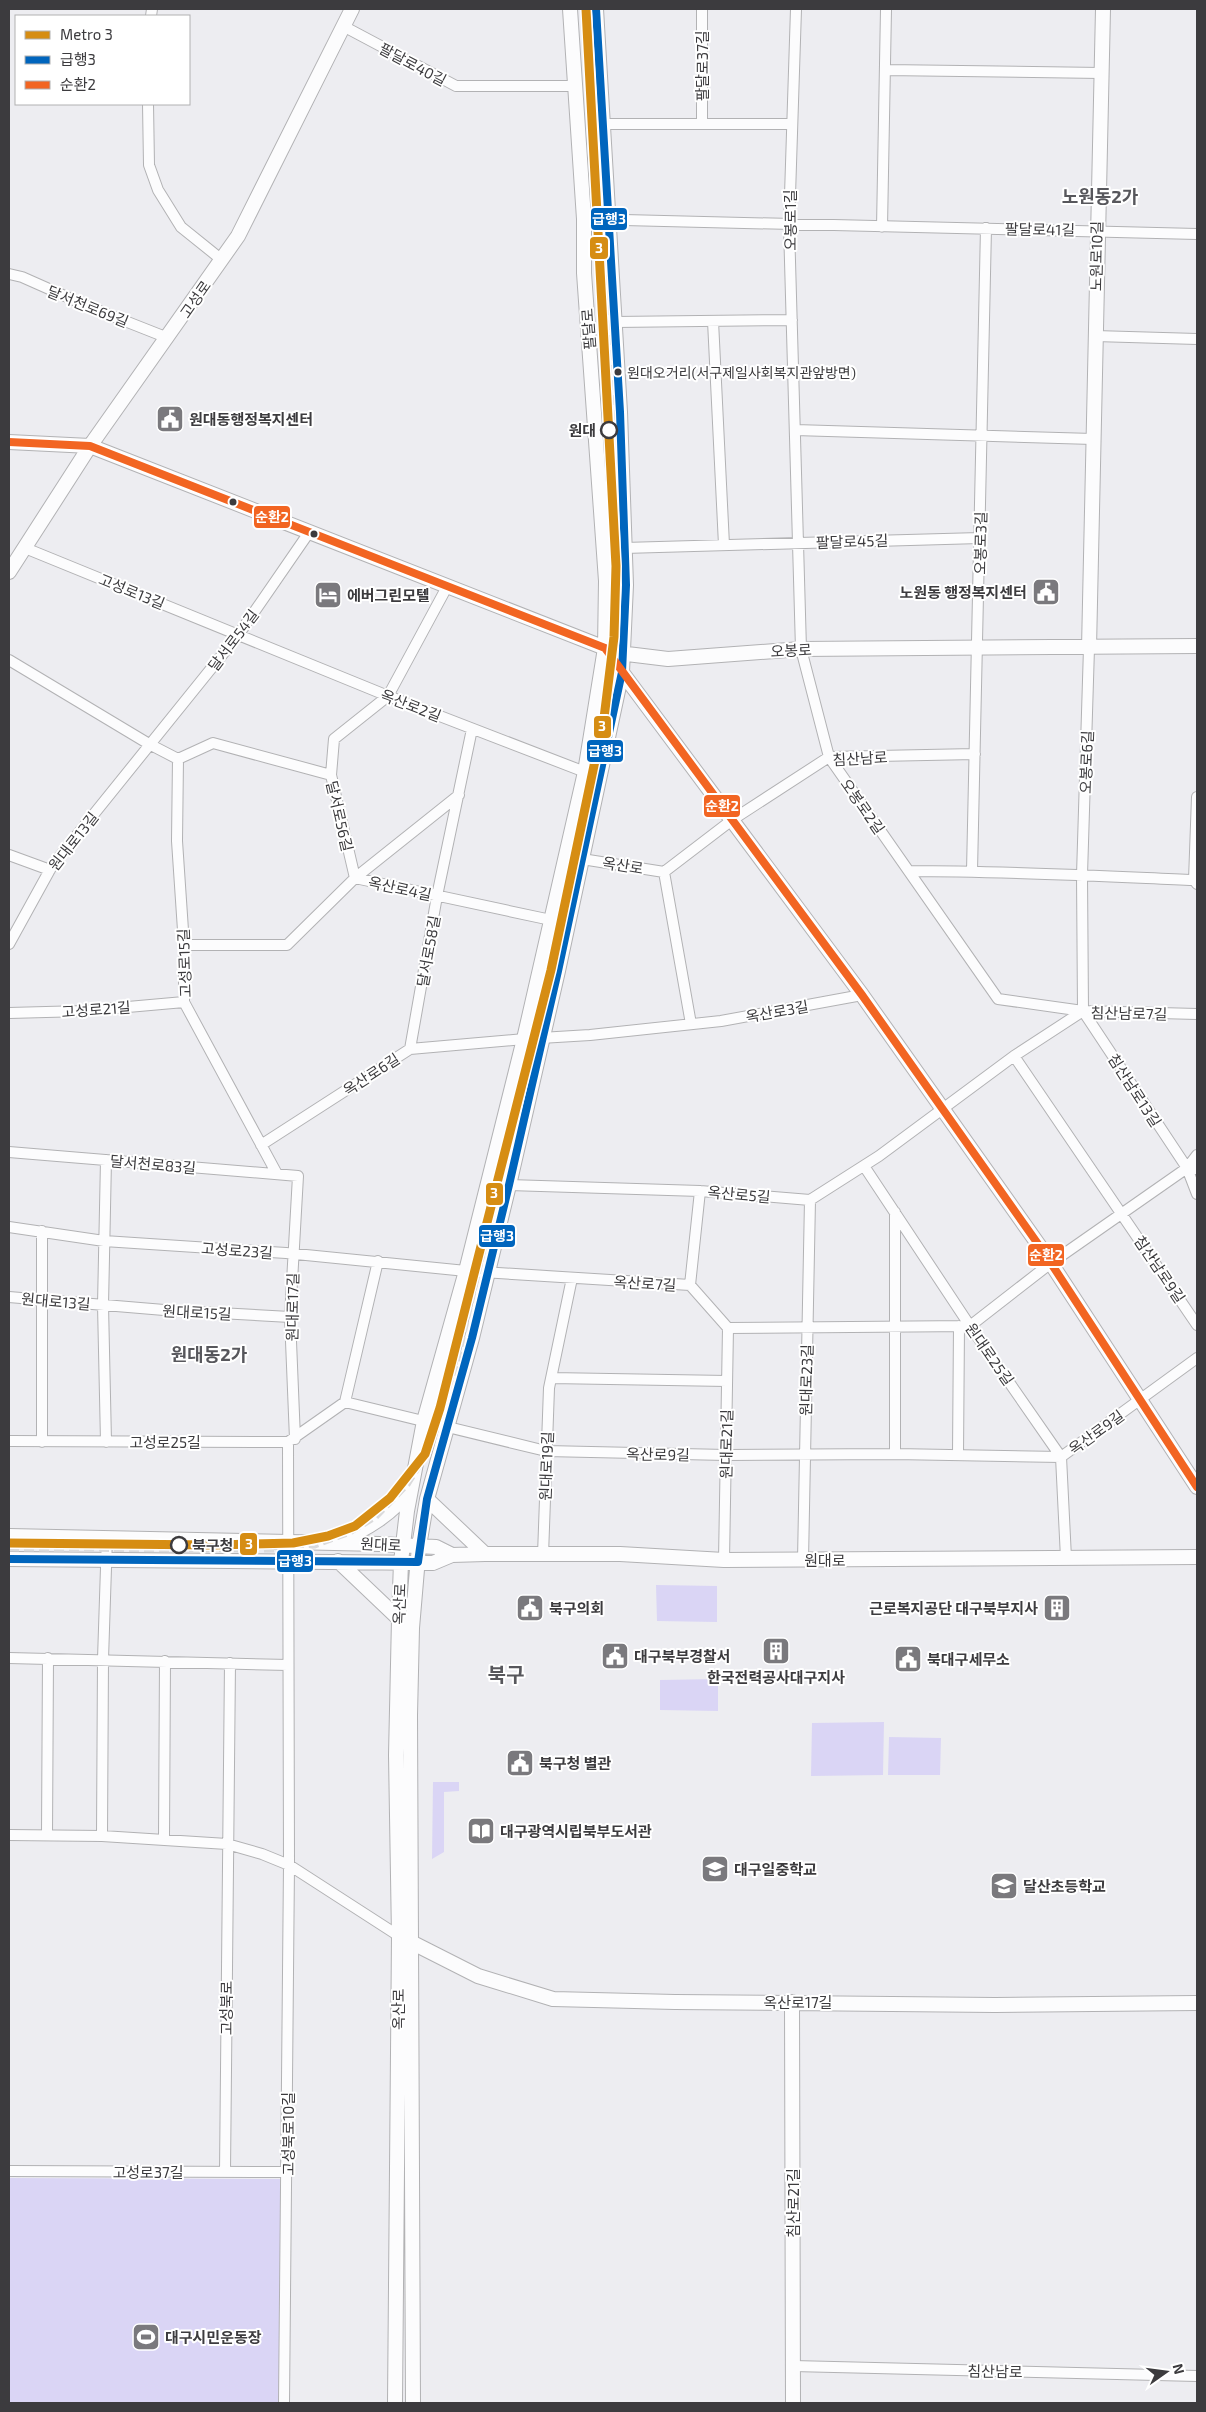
<svg xmlns="http://www.w3.org/2000/svg" width="1206" height="2412" viewBox="0 0 1206 2412" font-family="'Exo 2','Noto Sans KR',sans-serif">
  <rect width="100%" height="100%" fill="#ededf1"/>
  <!-- green -->
  <path fill="#dad5f5" d="M656,1585l61,1v36l-60,-1z
    M718,1679v32l-58,-1v-30z
    M884,1722l-1,53 -72,1 1,-53z
    M889,1737l52,1 -1,37h-52z
    M433,1782h26v9l-15,1v60l-12,7z
    M9,2178l271,1 3,92 -1,132h-273z"/>
  <g fill="none" stroke-linecap="round" stroke-linejoin="round">
    <!-- street casing -->
    <g stroke="#b2b2b4" stroke-width="12">
      <path id="street" d="M702,9v115
        M796,9l-7,217 12,423 28,108 169,242 85,12 114,3
        M151,16l1,-7
        M343,26l113,60h121
        M885,70l216,3
        M148,104l1,61 9,25 23,37 41,33
        M604,124h188
        M584,219l613,15
        M882,227l4,-218
        M9,274l13,3 70,31 76,30
        M713,321l11,224
        M615,322l177,-2
        M1095,336l102,3
        M795,430l298,9
        M25,548l363,148 197,76
        M624,548l356,-10
        M9,660l140,84 29,15
        M178,759l-1,82 7,104v57l93,172
        M178,759l35,-16 118,32
        M9,855l41,15
        M582,859l82,13
        M909,871c95,0 190,5 285,9l3,4
        M972,871l14,-643
        M664,872l68,-52 97,-63 146,-3
        M664,872l27,152
        M355,878l-24,-103 3,-36 54,-43 60,-111
        M355,878l196,42
        M1194,880l3,-83
        M9,944l43,-78 187,-232 71,-103
        M184,945h103l68,-67 104,-83
        M1083,1011l-1,-136 7,-227
        M1083,1011l104,157 10,26
        M9,1013l74,-2 101,-9
        M410,1049l27,-153 35,-167
        M1014,1056l183,269
        M261,1145l149,-96 114,-10 66,-4 131,-14 141,-26
        M9,1152l289,24 -8,141 5,122
        M864,1166l106,160 91,131 5,101
        M1187,1168l10,-13
        M509,1185l191,6 110,9 69,-44 135,-100 69,-45
        M895,1212v242
        M9,1227l95,14 182,12 180,18 224,14 38,43 242,-2 81,-63 136,-95 10,1
        M42,1231v211
        M690,1285l10,-94
        M9,1297l155,13 126,7
        M551,1378l176,3
        M345,1402l201,49 180,4 169,-1 166,3 136,-99
        M9,1441l279,1
        M106,1442l-3,-137 3,-145
        M958,1454l1,-128
        M543,1555l6,-167 23,-110
        M724,1560l4,-232
        M803,1560l7,-360
        M9,1658l279,7
        M9,1835l93,1 125,8 35,10 27,11 110,71
        M47,1835l1,-177
        M102,1836l1,-177 4,-122
        M164,1838l1,-177
        M9,2171l279,1
        M225,2172l5,-509
        M793,2366l404,10
        M284,2403l5,-538 -1,-423 57,-40 33,-141"/>
    </g>
    <!-- secondary casing -->
    <g stroke="#b2b2b4" stroke-width="16">
      <path id="secondary" d="M9,442l81,4 515,202 22,6 41,5 133,-10 396,-3
        M9,572l81,-126 148,-210 114,-227
        M1089,648l14,-639
        M618,667l244,328 181,256 154,236
        M427,1499l58,55
        M9,1536l371,8 56,3 16,8
        M339,1540c26,-9 56,-28 71,-51
        M9,1559l424,4 19,-8 33,-1h135l104,6 473,-3
        M338,1561l61,58
        M403,1938l75,38 75,23 122,3 320,3 202,-2
        M792,2002l1,401
        M395,2403l4,-467 -3,-181 3,-136 2,-57 6,-51 17,-90 42,-150 58,-232 61,-267 20,-124 1,-67 -22,-308v-54l-14,-210
        M413,2403l-3,-688 2,-87 7,-82 8,-47 45,-161 37,-153 49,-214 64,-299 4,-87 -6,-173 -24,-403"/>
    </g>
    <!-- street -->
    <use href="#street" stroke="#fcfcfd" stroke-width="10"/>
    <!-- secondary -->
    <use href="#secondary" stroke="#fcfcfd" stroke-width="14"/>
    <!-- rail -->
    <path stroke="#dadadb" stroke-width="3" stroke-dasharray="10 5" stroke-linecap="butt" d="M9,1550l265,1 41,-4 35,-13 27,-16 32,-33 20,-32 30,-94 145,-611 11,-59 6,-49 2,-62 -7,-157 -26,-412"/>
    <!-- bus-1 casing -->
    <g stroke="#fff" stroke-width="11">
      <path id="bus-1" d="M9,1559l409,3 9,-63 45,-161 37,-153 49,-214 64,-299 4,-87 -6,-173 -24,-403"/>
    </g>
    <!-- bus-2 casing -->
    <g stroke="#fff" stroke-width="11">
      <path id="bus-2" d="M9,442l81,4 515,202 257,347 181,256 154,236"/>
    </g>
    <!-- bus-1 -->
    <use href="#bus-1" stroke="#0065bd" stroke-width="8"/>
    <!-- bus-2 -->
    <use href="#bus-2" stroke="#f26522" stroke-width="8"/>
    <!-- metro-1 casing -->
    <g stroke="#fff" stroke-width="12">
      <path id="metro-1" d="M9,1543l204,2 80,-2 35,-7 27,-10 35,-28 35,-44 15,-46 111,-438 53,-252 10,-81 2,-71 -30,-557"/>
    </g>
    <!-- metro-1 -->
    <use href="#metro-1" stroke="#d68d13" stroke-width="9"/>
  </g>
  <!-- icons -->
  <defs>
    <g id="civic-square" transform="scale(1.4375)"><rect x="-9" y="-9" width="18" height="18" rx="4" fill="#7a797d" stroke="#fff"/><path d="M-.6-6.5H3V-4.5H.6V-3L4-1V1h2V6H-6V1h2V-1L-.6-3ZM-1.2 2.5V6h2.4V2.5Z" fill="#fff"/></g>
    <g id="hotel-square" transform="scale(1.4375)"><rect x="-9" y="-9" width="18" height="18" rx="4" fill="#7a797d" stroke="#fff"/><path d="M-6-4.5h1.5V1H6V5H4.5V3h-9V5H-6ZM-4 0a1.8 1.8 0 1 1 3.6 0ZM.5 0V-2.5h3Q6-2.5 6 0Z" fill="#fff"/></g>
    <g id="building-square" transform="scale(1.4375)"><rect x="-9" y="-9" width="18" height="18" rx="4" fill="#7a797d" stroke="#fff"/><path d="M-4-6H4V6H1V3H-1V6H-4ZM-2.5-4.3h1.7v1.8h-1.7ZM.8-4.3h1.7v1.8H.8ZM-2.5-1h1.7V.8h-1.7ZM.8-1h1.7V.8H.8Z" fill="#fff"/></g>
    <g id="library-square" transform="scale(1.4375)"><rect x="-9" y="-9" width="18" height="18" rx="4" fill="#7a797d" stroke="#fff"/><path d="M-6-4Q-3-5.5-.7-3.5V5Q-3 3-6 4ZM6-4Q3-5.5 .7-3.5V5Q3 3 6 4Z" fill="#fff"/></g>
    <g id="school-square" transform="scale(1.4375)"><rect x="-9" y="-9" width="18" height="18" rx="4" fill="#7a797d" stroke="#fff"/><path d="M0-5L7-2L0 1L-7-2ZM-4 1L0 2.5L4 1V4Q0 6-4 4Z" fill="#fff"/></g>
    <g id="stadium-square" transform="scale(1.4375)"><rect x="-9" y="-9" width="18" height="18" rx="4" fill="#7a797d" stroke="#fff"/><path d="M0-5a6.5 5 0 1 0 0 10a6.5 5 0 1 0 0-10ZM-3.5-1.8h7v3.6h-7Z" fill="#fff"/></g>
  </defs>
  <g fill-rule="evenodd">
    <use href="#civic-square" x="170" y="419"/>
    <use href="#civic-square" x="1046" y="592"/>
    <use href="#hotel-square" x="328" y="595"/>
    <use href="#civic-square" x="530" y="1608"/>
    <use href="#building-square" x="1057" y="1608"/>
    <use href="#building-square" x="776" y="1651"/>
    <use href="#civic-square" x="615" y="1656"/>
    <use href="#civic-square" x="908" y="1659"/>
    <use href="#civic-square" x="520" y="1763"/>
    <use href="#library-square" x="481" y="1831"/>
    <use href="#school-square" x="715" y="1869"/>
    <use href="#school-square" x="1004" y="1886"/>
    <use href="#stadium-square" x="146" y="2337"/>
  </g>
  <!-- markers -->
  <g fill="#3c3b3e" stroke="#fff" stroke-width="2">
    <circle cx="618" cy="372" r="4.5"/>
    <circle cx="233" cy="502" r="4.5"/>
    <circle cx="314" cy="534" r="4.5"/>
  </g>
  <g fill="#fff" stroke="#3c3b3e" stroke-width="2.5">
    <circle cx="609" cy="430" r="8"/>
    <circle cx="179" cy="1545" r="8"/>
  </g>
  <g text-anchor="middle" dominant-baseline="central" stroke-width="4" stroke-linejoin="round" paint-order="stroke">
    <!-- bus labels -->
    <g font-size="14" fill="#3c3b3e" stroke="#fff" text-anchor="start">
      <text x="627" y="372">원대오거리(서구제일사회복지관앞방면)</text>
    </g>
    <!-- street labels -->
    <g font-size="15" fill="#3c3b3e" stroke="#fff">
      <text transform="translate(413 64) rotate(28)">팔달로40길</text>
      <text transform="translate(702 66) rotate(-90)">팔달로37길</text>
      <text transform="translate(790 220) rotate(-90)">오봉로1길</text>
      <text transform="translate(1040 229) rotate(1)">팔달로41길</text>
      <text transform="translate(1096 256) rotate(-89)">노원로10길</text>
      <text transform="translate(195 299) rotate(-55)">고성로</text>
      <text transform="translate(88 306) rotate(22)">달서천로69길</text>
      <text transform="translate(588 329) rotate(-94)">팔달로</text>
      <text transform="translate(852 541) rotate(-2)">팔달로45길</text>
      <text transform="translate(980 543) rotate(-89)">오봉로3길</text>
      <text transform="translate(132 591) rotate(22)">고성로13길</text>
      <text transform="translate(233 640) rotate(-53)">달서로54길</text>
      <text transform="translate(791 650) rotate(-3)">오봉로</text>
      <text transform="translate(411 705) rotate(21)">옥산로2길</text>
      <text transform="translate(860 758) rotate(-3)">침산남로</text>
      <text transform="translate(1086 762) rotate(-88)">오봉로6길</text>
      <text transform="translate(863 806) rotate(55)">오봉로2길</text>
      <text transform="translate(340 816) rotate(77)">달서로56길</text>
      <text transform="translate(73 841) rotate(-52)">원대로13길</text>
      <text transform="translate(623 865) rotate(9)">옥산로</text>
      <text transform="translate(400 888) rotate(12)">옥산로4길</text>
      <text transform="translate(428 951) rotate(-80)">달서로58길</text>
      <text transform="translate(184 963) rotate(-92)">고성로15길</text>
      <text transform="translate(96 1009) rotate(-4)">고성로21길</text>
      <text transform="translate(777 1011) rotate(-10)">옥산로3길</text>
      <text transform="translate(1129 1013) rotate(1)">침산남로7길</text>
      <text transform="translate(371 1074) rotate(-33)">옥산로6길</text>
      <text transform="translate(1135 1090) rotate(57)">침산남로13길</text>
      <text transform="translate(153 1164) rotate(5)">달서천로83길</text>
      <text transform="translate(739 1194) rotate(5)">옥산로5길</text>
      <text transform="translate(237 1250) rotate(4)">고성로23길</text>
      <text transform="translate(1160 1269) rotate(56)">침산남로9길</text>
      <text transform="translate(645 1283) rotate(3)">옥산로7길</text>
      <text transform="translate(56 1301) rotate(5)">원대로13길</text>
      <text transform="translate(292 1307) rotate(-89)">원대로17길</text>
      <text transform="translate(197 1312) rotate(3)">원대로15길</text>
      <text transform="translate(990 1354) rotate(55)">원대로25길</text>
      <text transform="translate(806 1380) rotate(-89)">원대로23길</text>
      <text transform="translate(1096 1432) rotate(-36)">옥산로9길</text>
      <text x="165" y="1442">고성로25길</text>
      <text transform="translate(726 1444) rotate(-89)">원대로21길</text>
      <text transform="translate(658 1454) rotate(1)">옥산로9길</text>
      <text transform="translate(546 1466) rotate(-88)">원대로19길</text>
      <text transform="translate(381 1544) rotate(3)">원대로</text>
      <text x="825" y="1560">원대로</text>
      <text transform="translate(399 1604) rotate(-88)">옥산로</text>
      <text x="798" y="2002">옥산로17길</text>
      <text transform="translate(226 2008) rotate(-90)">고성북로</text>
      <text transform="translate(398 2009) rotate(-90)">옥산로</text>
      <text transform="translate(288 2134) rotate(-90)">고성북로10길</text>
      <text x="148" y="2172">고성로37길</text>
      <text transform="translate(793 2203) rotate(-90)">침산로21길</text>
      <text transform="translate(995 2371) rotate(1)">침산남로</text>
    </g>
    <!-- poi labels -->
    <g font-size="15" font-weight="bold" fill="#3c3b3e" stroke="#fff" text-anchor="start">
      <text x="189" y="419">원대동행정복지센터</text>
      <text x="1027" y="592" text-anchor="end">노원동 행정복지센터</text>
      <text x="347" y="595">에버그린모텔</text>
      <text x="549" y="1608">북구의회</text>
      <text x="1038" y="1608" text-anchor="end">근로복지공단 대구북부지사</text>
      <text x="634" y="1656">대구북부경찰서</text>
      <text x="927" y="1659">북대구세무소</text>
      <text x="776" y="1677" text-anchor="middle">한국전력공사대구지사</text>
      <text x="539" y="1763">북구청 별관</text>
      <text x="500" y="1831">대구광역시립북부도서관</text>
      <text x="734" y="1869">대구일중학교</text>
      <text x="1023" y="1886">달산초등학교</text>
      <text x="165" y="2337">대구시민운동장</text>
    </g>
    <!-- stop labels -->
    <g font-size="15" font-weight="bold" fill="#3c3b3e" stroke="#fff" text-anchor="end">
      <text x="596" y="430">원대</text>
      <text x="192" y="1545" text-anchor="start">북구청</text>
    </g>
    <!-- quarter labels -->
    <g font-size="18" font-weight="bold" fill="#57575c" stroke="#fff">
      <text x="1100" y="196">노원동2가</text>
      <text x="209" y="1354">원대동2가</text>
    </g>
    <!-- district labels -->
    <g font-size="20" font-weight="bold" fill="#57575c" stroke="#fff">
      <text x="506" y="1674">북구</text>
    </g>
  </g>
  <g stroke="#fff" stroke-width="2">
    <rect x="590" y="207" width="38" height="24" rx="5" fill="#0065bd"/>
    <rect x="589" y="236" width="20" height="24" rx="5" fill="#d68d13"/>
    <rect x="253" y="505" width="38" height="24" rx="5" fill="#f26522"/>
    <rect x="593" y="715" width="19" height="24" rx="5" fill="#d68d13"/>
    <rect x="586" y="739" width="38" height="24" rx="5" fill="#0065bd"/>
    <rect x="703" y="794" width="38" height="24" rx="5" fill="#f26522"/>
    <rect x="485" y="1182" width="19" height="24" rx="5" fill="#d68d13"/>
    <rect x="478" y="1224" width="38" height="24" rx="5" fill="#0065bd"/>
    <rect x="1027" y="1243" width="38" height="24" rx="5" fill="#f26522"/>
    <rect x="239" y="1532" width="19" height="24" rx="5" fill="#d68d13"/>
    <rect x="276" y="1549" width="38" height="24" rx="5" fill="#0065bd"/>
  </g>
  <g font-size="14" text-anchor="middle" font-weight="bold" fill="#fff">
    <text x="609" y="224">급행3</text>
    <text x="599" y="253">3</text>
    <text x="272" y="522">순환2</text>
    <text x="602" y="731">3</text>
    <text x="605" y="756">급행3</text>
    <text x="722" y="811">순환2</text>
    <text x="494" y="1198">3</text>
    <text x="497" y="1241">급행3</text>
    <text x="1046" y="1260">순환2</text>
    <text x="249" y="1549">3</text>
    <text x="295" y="1566">급행3</text>
  </g>
  <!-- border -->
  <rect width="1206" height="2412" fill="none" stroke="#3c3b3e" stroke-width="20"/>
  <!-- legend -->
  <rect x="15" y="15" width="175" height="90" fill="#ffffff" stroke="#b1b1b2"/>
  <rect x="25" y="31" width="25" height="8" fill="#d68d13" stroke="#b1b1b2"/>
  <text x="60" y="40" font-size="15" fill="#3c3b3e">Metro 3</text>
  <rect x="25" y="56" width="25" height="8" fill="#0065bd" stroke="#b1b1b2"/>
  <text x="60" y="65" font-size="15" fill="#3c3b3e">급행3</text>
  <rect x="25" y="81" width="25" height="8" fill="#f26522" stroke="#b1b1b2"/>
  <text x="60" y="90" font-size="15" fill="#3c3b3e">순환2</text>
  <!-- north arrow -->
  <g transform="translate(1166 2372) rotate(76)" stroke="#ffffff" stroke-width="4" paint-order="stroke">
  <path d="M0-4L9 19L0 12L-9 19Z" fill="#3c3b3e"/>
  <text y="-8" font-size="14" font-weight="bold" text-anchor="middle" fill="#3c3b3e">N</text>
  </g>
</svg>
